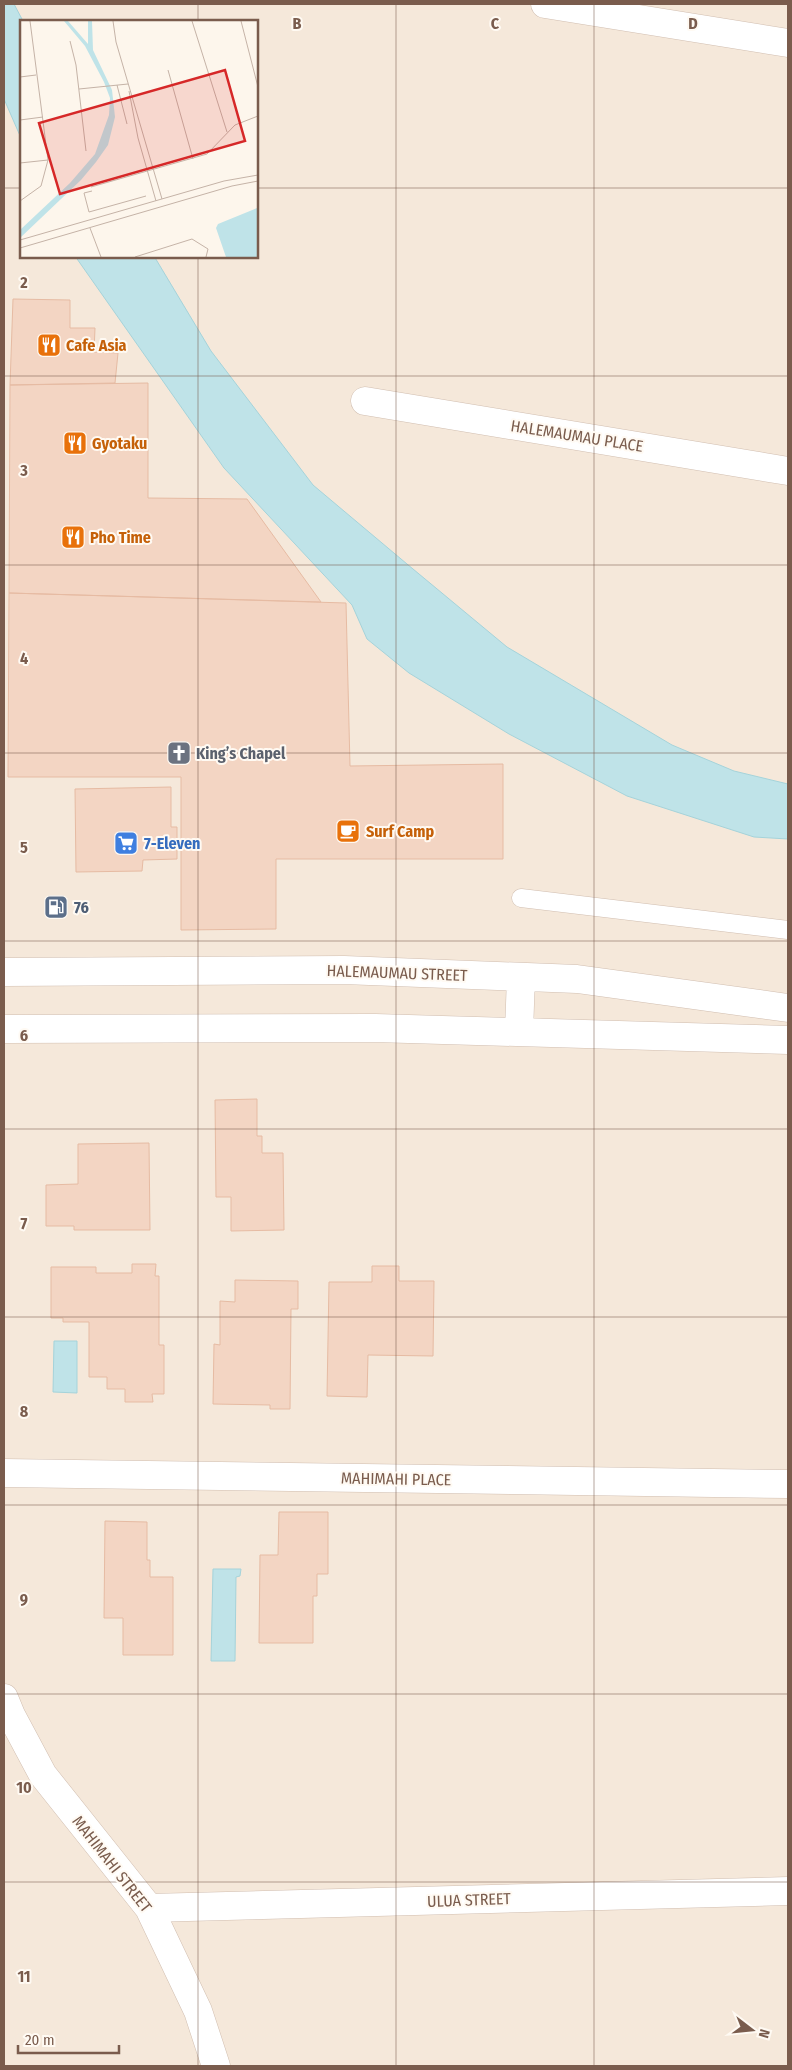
<svg xmlns="http://www.w3.org/2000/svg" width="792" height="2070" viewBox="0 0 792 2070" font-family="'Fira Sans Condensed',sans-serif">
  <rect width="100%" height="100%" fill="#fdf6ec"/>
  <!-- residential -->
  <path fill="#f5e8da" fill-rule="evenodd" d="M4,4h784v2062h-784zM21,21h235v235h-235z"/>
  <!-- water -->
  <path fill="#bfe3e8" stroke="#a5d3da" d="M4,4h10l9,17 -2,117 -17,-39z
    M75,256h79l57,95 102,134 94,79 100,83 165,98 62,26 54,13v55l-34,-2 -127,-41 -118,-62 -100,-61 -42,-34 -15,-34 -128,-137z
    M54,1341h23v52l-24,-1z
    M213,1569h28l-1,7 -4,1 -1,84h-24z"/>
  <!-- building -->
  <path fill="#f3d5c3" stroke="#e6bba3" d="M13,299l57,1v28h25l-1,24 24,1 -3,30 -105,2z
    M148,383v115l99,1 74,103 -312,-9 1,-208z
    M9,593l337,10 4,163 153,-2v95h-227v70l-95,1v-153h-173z
    M171,787v40h6v32l-34,1 -1,11 -66,1 -1,-83z
    M257,1099v37h5v17h21l1,77 -53,1v-34h-15l-1,-97z
    M149,1143l1,87h-76v-4h-28v-41l32,-1v-40z
    M132,1264h24l-1,12h4v69h5v49h-12l1,8h-28v-13h-18v-12h-18v-55h-26v-4h-12v-51h45v6h36z
    M372,1266h27v15h35l-1,75 -65,-1 -1,42 -40,-1 2,-114h43z
    M235,1280l63,1v28h-7l-1,100h-20v-4l-57,-1 1,-60 6,1v-44l15,1z
    M279,1512h49v62h-11v22h-4v47h-54l1,-88h18z
    M105,1521l42,1v38h3v17h23v78h-50v-37h-19z"/>
  <g fill="none" stroke-linecap="round" stroke-linejoin="round">
    <!-- service casing -->
    <g stroke="#d1beb0" stroke-width="19">
      <path id="service" d="M521,898l267,32"/>
    </g>
    <!-- minor casing -->
    <g stroke="#d1beb0" stroke-width="29">
      <path id="minor" d="M545,4l243,39
        M365,401l423,70
        M4,1473l784,11
        M4,1698l7,17 32,60 106,133 49,103 18,55
        M149,1908l639,-17"/>
    </g>
    <!-- tertiary casing -->
    <g stroke="#d1beb0" stroke-width="29">
      <path id="tertiary" d="M4,972l340,-2 233,9 211,29
        M4,1029l371,-1 413,12
        M519,1032l2,-55"/>
    </g>
    <!-- service -->
    <use href="#service" stroke="#fff" stroke-width="18"/>
    <!-- minor -->
    <use href="#minor" stroke="#fff" stroke-width="28"/>
    <!-- tertiary -->
    <use href="#tertiary" stroke="#fff" stroke-width="28"/>
  </g>
  <!-- grid -->
  <path fill="none" stroke="#7a5c4d" stroke-width="1" stroke-opacity="0.55" d="M198,4v17M396,4v2062M594,4v2062M4,188h17M256,188h532M198,256v1810M4,376h784M4,565h784M4,753h784M4,941h784M4,1129h784M4,1317h784M4,1505h784M4,1694h784M4,1882h784"/>
  <!-- icons -->
  <defs>
    <g id="restaurant-square" transform="scale(1.25)"><rect x="-9" y="-9" width="18" height="18" rx="4" fill="#e8710a" stroke="#fffaf3"/><path d="M-5-6h1v4h1v-4h1v4h1v-4h1v5L-1.5 .5V6h-2V.5L-5-1ZM5-6V6H3V1.5H1.5Q1.5-4 5-6Z" fill="#fff"/></g>
    <g id="church-square" transform="scale(1.25)"><rect x="-9" y="-9" width="18" height="18" rx="4" fill="#6b7280" stroke="#fffaf3"/><path d="M-1.2-6h2.4v3.5h3.3v2.4h-3.3V6h-2.4V-.1h-3.3v-2.4h3.3Z" fill="#fff"/></g>
    <g id="cafe-square" transform="scale(1.25)"><rect x="-9" y="-9" width="18" height="18" rx="4" fill="#e8710a" stroke="#fffaf3"/><path d="M-5.5-4.5H6V0H3Q3 3.5 0 3.5H-2.5Q-5.5 3.5-5.5 0ZM3-3.2v2h1.7v-2ZM-6 4.5H4V6H-6Z" fill="#fff"/></g>
    <g id="supermarket-square" transform="scale(1.25)"><rect x="-9" y="-9" width="18" height="18" rx="4" fill="#3f7fe0" stroke="#fffaf3"/><path d="M-6-5.5h2.5l.6 2H6L4.5 2H-2.5L-4.4-4H-6ZM-1.5 3.2a1.3 1.3 0 1 0 .1 0ZM3 3.2a1.3 1.3 0 1 0 .1 0Z" fill="#fff"/></g>
    <g id="fuel-square" transform="scale(1.25)"><rect x="-9" y="-9" width="18" height="18" rx="4" fill="#5c6f8a" stroke="#fffaf3"/><path d="M-5.5-6h7V0h2V4h1.3V-2.5L3-4.5l.8-.8L6-3V5H2.5V1h-1V6h-7ZM-4.2-4.7v3.2H.2V-4.7Z" fill="#fff"/></g>
  </defs>
  <g fill-rule="evenodd">
    <use href="#restaurant-square" x="49" y="345"/>
    <use href="#restaurant-square" x="75" y="443"/>
    <use href="#restaurant-square" x="73" y="537"/>
    <use href="#church-square" x="179" y="753"/>
    <use href="#cafe-square" x="348" y="831"/>
    <use href="#supermarket-square" x="126" y="843"/>
    <use href="#fuel-square" x="56" y="907"/>
  </g>
  <g text-anchor="middle" dominant-baseline="central" stroke-width="4" stroke-linejoin="round" paint-order="stroke">
    <!-- food labels -->
    <g font-size="16" font-weight="bold" fill="#c56008" stroke="#fffaf3" text-anchor="start">
      <text x="66" y="345">Cafe Asia</text>
      <text x="92" y="443">Gyotaku</text>
      <text x="90" y="537">Pho Time</text>
      <text x="366" y="831">Surf Camp</text>
    </g>
    <!-- street labels -->
    <g font-size="16" fill="#7a5c4d" stroke="#fffaf3">
      <text transform="translate(577 436) rotate(9)">HALEMAUMAU PLACE</text>
      <text transform="translate(397 973) rotate(2)">HALEMAUMAU STREET</text>
      <text transform="translate(396 1479) rotate(1)">MAHIMAHI PLACE</text>
      <text transform="translate(112 1864) rotate(52)">MAHIMAHI STREET</text>
      <text transform="translate(469 1900) rotate(-2)">ULUA STREET</text>
    </g>
    <!-- worship labels -->
    <g font-size="16" font-weight="bold" fill="#5b616d" stroke="#fffaf3" text-anchor="start">
      <text x="196" y="753">King’s Chapel</text>
    </g>
    <!-- shop labels -->
    <g font-size="16" font-weight="bold" fill="#366cbe" stroke="#fffaf3" text-anchor="start">
      <text x="144" y="843">7-Eleven</text>
    </g>
    <!-- service labels -->
    <g font-size="16" font-weight="bold" fill="#4e5e75" stroke="#fffaf3" text-anchor="start">
      <text x="74" y="907">76</text>
    </g>
  </g>
  <!-- overview -->
  <g transform="translate(20 20)">
    <rect width="238" height="238" fill="#fdf6ec"/>
    <path d="M44,1h4l20,23v-23h4l1,29 19,40 3,27 -7,28 -12,17 -15,18 -61,58v-8l50,-47 25,-29 14,-39 1,-17 -6,-16 -19,-36zM237,188v49h-31l-10,-29 2,-4z" fill="#bfe3e8"/>
    <path fill="none" stroke="#c5b3a7" stroke-width="1" d="M93,1l3,21 46,157M172,1l35,111M221,1l17,66M50,21l6,24 10,86M148,50l25,89M0,57l16,-2M97,65l10,39M59,69l49,-5M109,71l9,47 18,63M0,100l23,-3M0,143l28,-3M71,167l116,-33 28,-29 23,-9M72,171l-8,2 5,19 57,-16M0,181l21,-15 7,-26 -18,-139M70,208l11,29M0,220l204,-59 34,-6M0,228l212,-62 26,-5M115,237l57,-18 16,10 -2,8"/>
    <path fill="#d62828" fill-opacity="0.15" stroke="#d62828" stroke-width="2.5" d="M205,50l20,71 -185,53 -21,-71z"/>
    <rect width="238" height="238" fill="none" stroke="#7a5c4d" stroke-width="2.5"/>
  </g>
  <g font-size="16" text-anchor="middle" font-weight="bold" fill="#7a5c4d" stroke="#fffaf3" stroke-width="4" stroke-linejoin="round" paint-order="stroke">
    <text x="297" y="29">B</text>
    <text x="495" y="29">C</text>
    <text x="693" y="29">D</text>
    <text x="24" y="288">2</text>
    <text x="24" y="476">3</text>
    <text x="24" y="664">4</text>
    <text x="24" y="853">5</text>
    <text x="24" y="1041">6</text>
    <text x="24" y="1229">7</text>
    <text x="24" y="1417">8</text>
    <text x="24" y="1605">9</text>
    <text x="24" y="1793">10</text>
    <text x="24" y="1982">11</text>
  </g>
  <!-- border -->
  <rect width="792" height="2070" fill="none" stroke="#7a5c4d" stroke-width="10"/>
  <!-- north arrow -->
  <g transform="translate(752 2030) rotate(106)" stroke="#fffaf3" stroke-width="4" paint-order="stroke">
  <path d="M0-4L9 19L0 12L-9 19Z" fill="#7a5c4d"/>
  <text y="-8" font-size="14" font-weight="bold" text-anchor="middle" fill="#7a5c4d">N</text>
  </g>
  <!-- scale -->
  <path d="M18 2045v8h101v-8" fill="none" stroke="#7a5c4d" stroke-width="2.5"/>
  <text x="25" y="2045" font-size="15" fill="#7a5c4d" stroke="#fffaf3" stroke-width="4" paint-order="stroke">20 m</text>
</svg>
